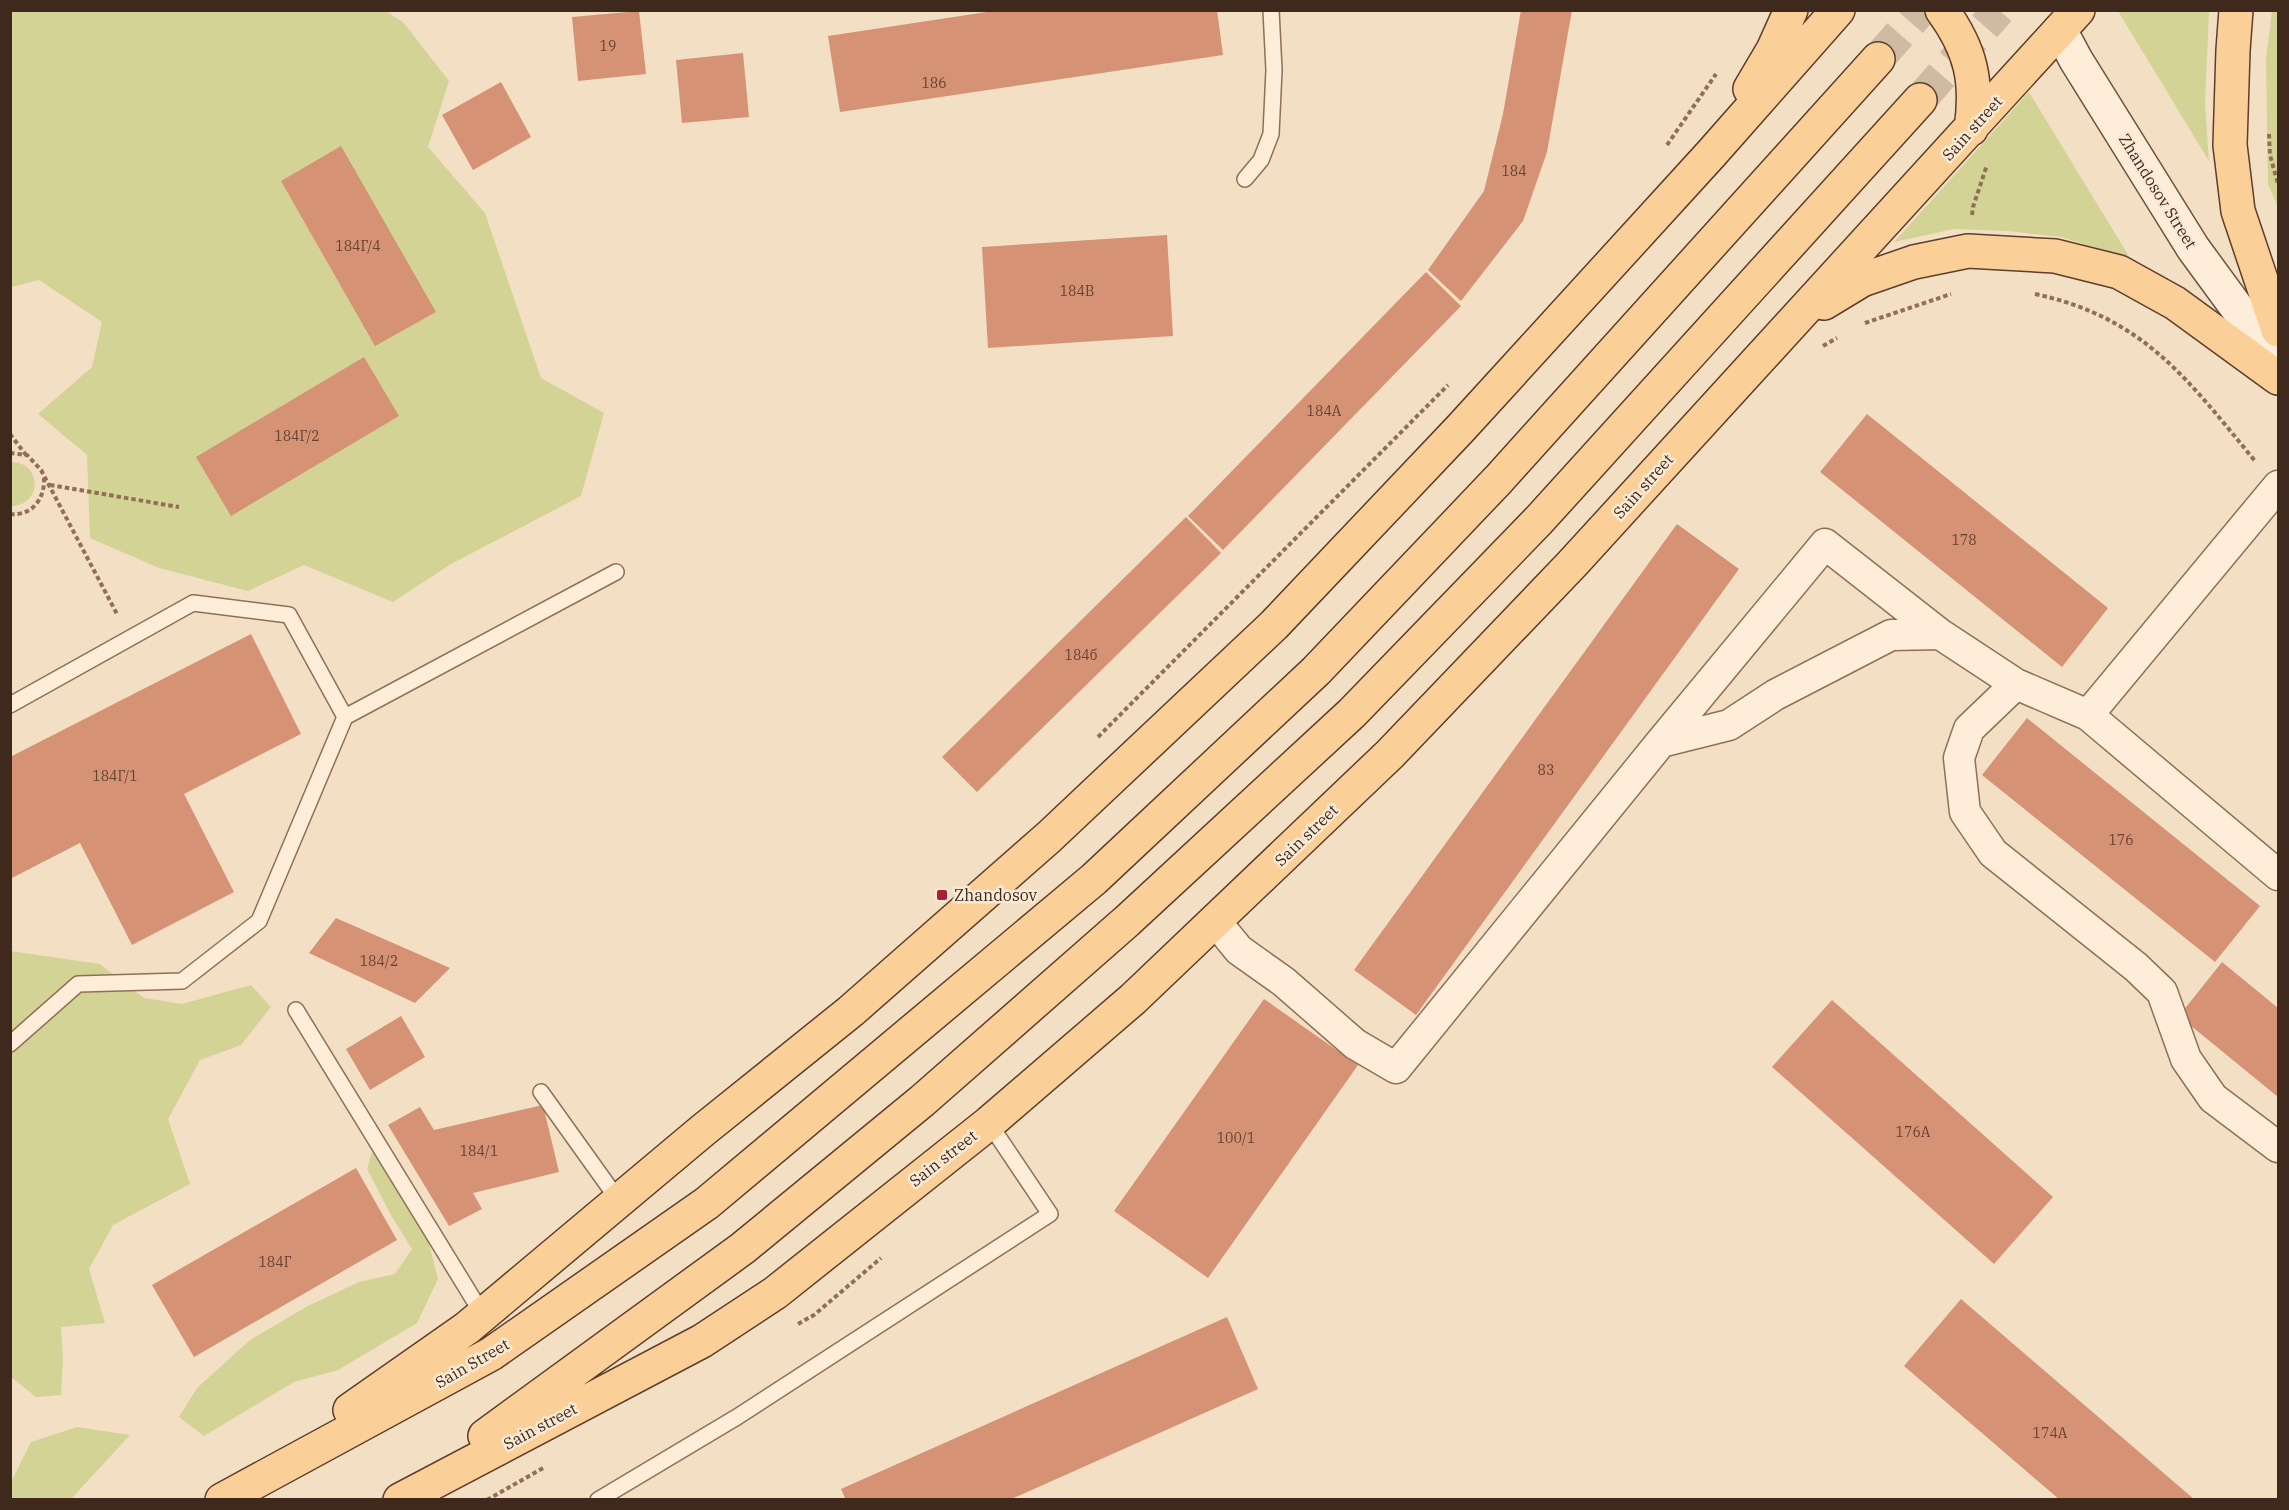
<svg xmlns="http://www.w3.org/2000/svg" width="2289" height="1510" viewBox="0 0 2289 1510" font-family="'IBM Plex Serif',serif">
  <rect width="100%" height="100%" fill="#f3dfc4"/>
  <!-- green -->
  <path fill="#d3d396" d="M384,10l19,12 46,59 -21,66 57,66 56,165 63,35 -23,83 -130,68 -58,38 -89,-37 -56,26 -89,-23 -69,-30 -3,-83 -49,-41 54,-47 10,-45 -63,-42 -28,7 -1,-276z
    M2118,11h91l-4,93 4,57z
    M2272,11h6v196l-10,-23 -2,-125z
    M2029,92l101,166 -69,-21 -53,-6 -54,-2 -60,13z
    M11,462c31,0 32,43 0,44z
    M10,951l90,13 44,34 38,6 69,-19 20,22 -30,38 -41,15 -32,59 22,65 -77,41 -24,44 16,54 -44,4 2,31 -2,37 -25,2 -25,-20z
    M372,1152l11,9 44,75 11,43 -21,44 -79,47 -44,12 -90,54 -25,-19 18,-29 53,-48 56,-33 53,-25 36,-8 17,-25 -20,-32 -25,-48z
    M77,1427l53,8 -59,64h-60v-17l20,-40z"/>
  <!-- building -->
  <path fill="#d69275" d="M1000,10h217l6,45 -383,57 -12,-76z
    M1521,10h51l-25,142 -24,69 -62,80 -33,-31 56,-79 19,-77z
    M639,11l7,63 -68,7 -6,-64z
    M743,53l6,64 -67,6 -6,-63z
    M501,82l30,55 -58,33 -31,-55z
    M341,146l95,166 -61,34 -94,-165z
    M1167,235l6,101 -185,12 -6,-101z
    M1426,272l35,34 -238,244 -35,-34z
    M364,357l35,59 -168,100 -35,-59z
    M1867,414l241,194 -46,59 -242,-195z
    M1186,517l35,36 -244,239 -35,-35z
    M1677,524l62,45 -323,446 -62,-45z
    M251,634l50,100 -117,60 50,98 -102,53 -52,-102 -70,36v-122z
    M2027,718l233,188 -45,56 -233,-187z
    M336,918l114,50 -35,35 -106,-50z
    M2222,962l56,46v89l-99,-81z
    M1264,999l94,66 -150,213 -94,-67z
    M1832,1000l221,197 -59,67 -222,-197z
    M401,1016l24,41 -55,33 -24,-41z
    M543,1105l16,67 -86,21 9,16 -33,17 -61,-101 32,-18 14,23z
    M356,1168l41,72 -203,117 -42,-72z
    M1961,1299l234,201h-135l-156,-134z
    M1227,1317l31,72 -249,111h-163l-5,-11z"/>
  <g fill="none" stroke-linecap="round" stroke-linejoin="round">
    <!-- primary-tunnel -->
    <path stroke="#cfbba3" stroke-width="33" stroke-dasharray="33 16" stroke-linecap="butt" d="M1878,59l43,-49
      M1920,100l79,-90"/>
    <!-- service casing -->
    <g stroke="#916f57" stroke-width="18">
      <path id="service" d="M1245,179l16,-19 10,-26 3,-64 -3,-60
        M10,705l183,-102 96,12 56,102
        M296,1010l187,305
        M10,1044l68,-60 104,-3 77,-60 86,-204 271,-145
        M541,1092l78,109
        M598,1500l139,-83 313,-203 -61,-91"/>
    </g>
    <!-- minor casing -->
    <g stroke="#916f57" stroke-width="33">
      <path id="minor" d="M2278,486l-190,229 190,160
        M2016,684l-47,45 -10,29 6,54 28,41 143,114 26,25 24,67 27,39 65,49
        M1661,742l68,-17 46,-30 116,-60 49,-1
        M1216,922l23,28 45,32 71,62 41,24 265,-326 164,-198 115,90 76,50 72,31"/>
    </g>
    <!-- secondary casing -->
    <g stroke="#73503a" stroke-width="36">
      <path id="secondary" d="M2060,30l16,30 117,188 85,116"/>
    </g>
    <!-- primary casing -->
    <g stroke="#5e3d2c" stroke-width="36">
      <path id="primary" d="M1942,10c29,40 36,71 29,119
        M2236,10l-3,40 -3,95 8,66 40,119
        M1750,89l23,-39 18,-40
        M1824,303l38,-23 52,-18 54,-11 87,5 64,16 56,31 103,75
        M350,1410l117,-82 235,-197 149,-120 198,-174 225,-212 186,-196 251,-275 127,-144
        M485,1436l258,-188 179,-147 205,-180 225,-208 187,-193 381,-420
        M222,1500l269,-146 216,-151 387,-324 222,-208 182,-191 380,-421
        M400,1500l302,-159 73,-48 214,-170 144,-124 257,-245 182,-190 506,-554"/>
    </g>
    <!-- path -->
    <path stroke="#916f57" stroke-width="4" stroke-dasharray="4.5 3" stroke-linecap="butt" d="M2269,134l1,21 8,29
      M1667,145l49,-71
      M1972,215l1,-8 14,-42
      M2035,294c109,23 154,87 220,167
      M1865,323l86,-29
      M1823,346l14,-8
      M10,434l16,21
      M10,453l17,2 15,16
      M41,470l77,146
      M50,485l129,22
      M10,514c23,2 35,-16 34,-36
      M1098,737l350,-352
      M798,1324l16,-9 67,-57
      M487,1500l56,-32"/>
    <!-- service -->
    <use href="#service" stroke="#fdedd9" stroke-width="15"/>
    <!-- minor -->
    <use href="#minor" stroke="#fdedd9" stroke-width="30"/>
    <!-- secondary -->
    <use href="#secondary" stroke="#fdedd9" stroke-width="33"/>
    <!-- primary -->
    <use href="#primary" stroke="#fad098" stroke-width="33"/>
  </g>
  <!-- markers -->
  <rect fill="#a82031" stroke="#faead5" stroke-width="2" x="936" y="889" width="12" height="12" rx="3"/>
  <g text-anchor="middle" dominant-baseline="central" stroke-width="5" stroke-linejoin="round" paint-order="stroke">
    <!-- number labels -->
    <g font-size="14" fill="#654333">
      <text x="608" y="46">19</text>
      <text x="934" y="83">186</text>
      <text x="1514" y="171">184</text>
      <text x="358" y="246">184Г/4</text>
      <text x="1077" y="291">184В</text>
      <text x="1324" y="411">184А</text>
      <text x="297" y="436">184Г/2</text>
      <text x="1964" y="540">178</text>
      <text x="1081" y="655">184б</text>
      <text x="1546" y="770">83</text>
      <text x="115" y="776">184Г/1</text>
      <text x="2121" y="840">176</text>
      <text x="379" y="961">184/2</text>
      <text x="1913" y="1132">176А</text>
      <text x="1236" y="1138">100/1</text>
      <text x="479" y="1151">184/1</text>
      <text x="275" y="1262">184Г</text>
      <text x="2050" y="1433">174А</text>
    </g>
    <!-- street labels -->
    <g font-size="16" fill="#3f291d" stroke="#faead5">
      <text transform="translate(1972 128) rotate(-48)">Sain street</text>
      <text transform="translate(2158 191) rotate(58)">Zhandosov Street</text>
      <text transform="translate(1643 486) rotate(-48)">Sain street</text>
      <text transform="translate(1306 835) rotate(-44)">Sain street</text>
      <text transform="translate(943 1158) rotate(-38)">Sain street</text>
      <text transform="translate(472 1363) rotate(-30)">Sain Street</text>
      <text transform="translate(540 1426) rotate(-28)">Sain street</text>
    </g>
    <!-- poi labels -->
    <g font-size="16" fill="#3f291d" stroke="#faead5" text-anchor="start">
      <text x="954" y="895">Zhandosov</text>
    </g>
  </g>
  <!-- border -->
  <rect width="2289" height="1510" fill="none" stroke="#3f291d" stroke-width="24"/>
</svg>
